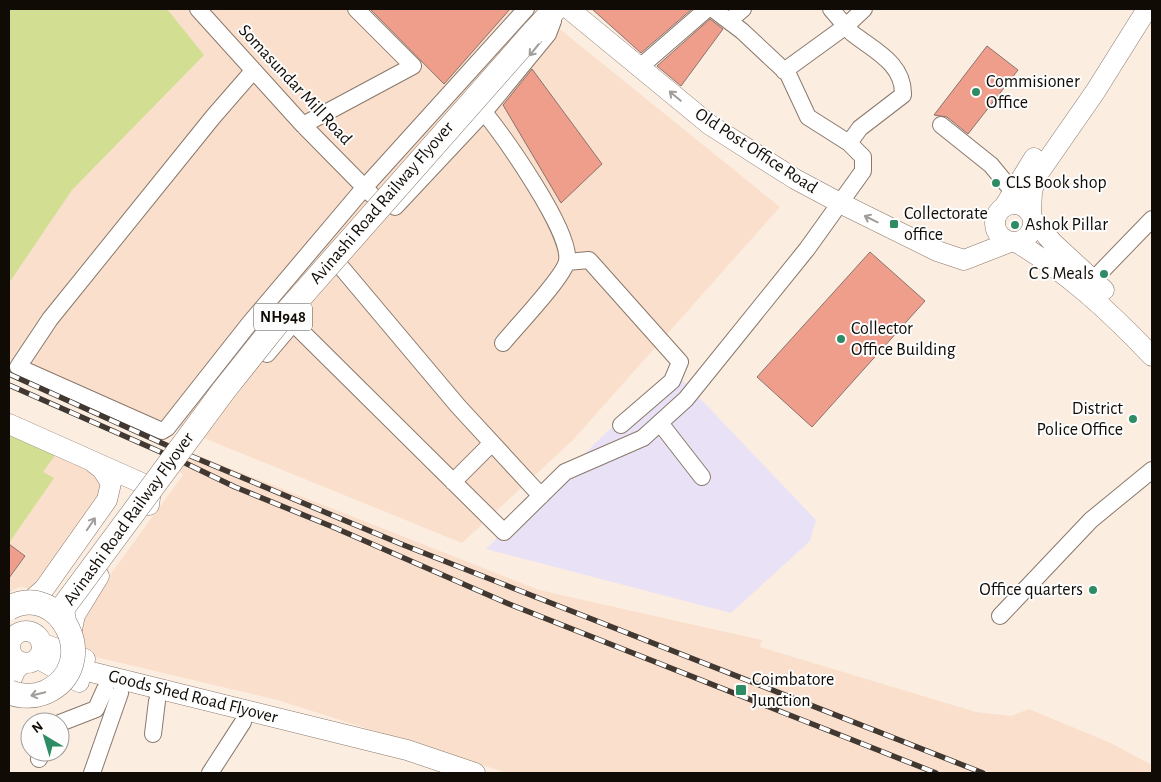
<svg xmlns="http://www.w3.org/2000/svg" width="1161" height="782" viewBox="0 0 1161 782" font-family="'Alegreya Sans',sans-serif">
  <rect width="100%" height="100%" fill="#fcede1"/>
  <!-- built -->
  <path fill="#fae0cc" d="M130,9h405l245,198 -207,233 -111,103 -453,-184v-168z
    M9,435l91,37 5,13 -64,100 -10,4 -11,-2 -11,5z
    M189,452l350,138 223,50 -2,7 216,65 35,4 18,-7 82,34 41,22v8h-645l-230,-73 -194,-46 -6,-34 106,-145 -9,-9z"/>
  <!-- education -->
  <path fill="#e9e2f7" d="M672,369l144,151 -6,21 -79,72 -245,-64z"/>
  <!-- green -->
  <path fill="#d2df92" d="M9,9h158l37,46 -132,135 -63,93z
    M9,435l47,19 -13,18 11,6 -45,65z"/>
  <!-- building -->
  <path fill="#ef9e8b" stroke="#89736d" d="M370,9h140l-66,75z
    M592,9h100l-51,44z
    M710,19l13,10 -42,57 -24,-20z
    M987,46l31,24 -50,64 -21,-17 -13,-2z
    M532,69l70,95 -41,39 -58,-98z
    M870,252l55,49 -113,126 -55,-50z
    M9,544l16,12 -16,22z"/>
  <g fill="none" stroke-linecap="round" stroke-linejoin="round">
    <!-- minor casing -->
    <g stroke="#8a786b" stroke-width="18">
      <path id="minor" d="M198,9l105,116 69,70
        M713,9l29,22 46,43 20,43 41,26
        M729,21l14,-12
        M640,67l67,-58
        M253,71l-40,46 -163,202 -32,48 144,64 5,-3 82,-104 115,-136 162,-179
        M784,71l62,-45 18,-17
        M484,112c20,25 88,120 83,149 -3,16 -52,67 -64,82
        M303,125l110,-59 -57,-57
        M941,125l50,40 23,28
        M395,207l89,-95 64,-78 5,-13
        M567,262l22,-2 91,102 -8,19 -51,44
        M341,267l117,139 83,90
        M1093,280l59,-61
        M293,323l211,209 61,-60 78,-34 43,-39 121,-150 56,-78v-14l-14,-14 11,-15 43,-33c1,-32 -30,-45 -51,-62 -7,-7 -14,-16 -21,-24
        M267,354l33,-39
        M660,423l42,54
        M453,482l39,-39
        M1000,616l91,-96 61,-50
        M60,723l36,-14 9,-20
        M153,734l4,-33
        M39,759l3,-7
        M92,773l28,-80
        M210,773l33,-51"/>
    </g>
    <!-- major casing -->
    <g stroke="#8a786b" stroke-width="21">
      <path id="major" d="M569,9l141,116 85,54 45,24 97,48 27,9 46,-18
        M995 223a19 19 0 1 1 38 0a19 19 0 1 1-38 0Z
        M1004,207l30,-49
        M1031,214l1,-23 6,-17 57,-82 52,-83
        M1033,220l20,23 51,47
        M1016,242c52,31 94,70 136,114
        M9,424l137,61 5,5 -2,15
        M28,603l16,-14 63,-89 4,-17 -9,-14 -8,-6
        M10 647a16 16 0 1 1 32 0a16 16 0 1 1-32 0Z
        M71,634l4,-19 24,-39
        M41,643l44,16
        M37,658l42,24
        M71,667l336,83 68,23
        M9,685l6,-14 8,-9"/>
    </g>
    <!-- highway casing -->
    <g stroke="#8a786b" stroke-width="25">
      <path id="highway" d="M533,33l22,-24"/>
    </g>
    <!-- minor -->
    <use href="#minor" stroke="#fff" stroke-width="16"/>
    <!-- major -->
    <use href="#major" stroke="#fff" stroke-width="20"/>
    <!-- highway -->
    <use href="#highway" stroke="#fff" stroke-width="24"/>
    <!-- rail casing -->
    <g stroke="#403831" stroke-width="5.5">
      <path id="rail" d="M9,374l177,80 215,90 582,229
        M9,385l172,76 54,26 98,40 176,77 427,169"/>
    </g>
    <!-- rail -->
    <use href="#rail" stroke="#fdfdfd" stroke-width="4" stroke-dasharray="11" stroke-linecap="butt"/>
    <!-- highway-bridge casing -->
    <g stroke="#8a786b" stroke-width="25" stroke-linecap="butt">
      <path id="highway-bridge" d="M9,608c51,-28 94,57 37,84 -11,5 -26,5 -37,0
        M64,621l-2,-12 162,-219 55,-69 254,-288"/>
    </g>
    <!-- highway-bridge -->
    <use href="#highway-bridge" stroke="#fff" stroke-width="24"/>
  </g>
  <!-- one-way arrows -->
  <defs><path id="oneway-shaft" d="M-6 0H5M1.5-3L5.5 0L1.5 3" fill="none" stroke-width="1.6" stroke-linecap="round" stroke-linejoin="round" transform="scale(1.25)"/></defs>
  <g stroke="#a09d9b">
    <use href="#oneway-shaft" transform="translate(534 50) rotate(129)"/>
    <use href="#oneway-shaft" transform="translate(675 96) rotate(-140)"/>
    <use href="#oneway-shaft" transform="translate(871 219) rotate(-154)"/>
    <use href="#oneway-shaft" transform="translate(91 524) rotate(-56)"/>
    <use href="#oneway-shaft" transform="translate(38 694) rotate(166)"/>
  </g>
  <!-- markers -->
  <g fill="#2d8c64" stroke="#fdfdfd" stroke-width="2">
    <circle cx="976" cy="92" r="5"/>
    <circle cx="996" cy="183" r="5"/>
    <rect x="889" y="219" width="10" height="10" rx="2.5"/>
    <circle cx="1015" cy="225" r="5"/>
    <circle cx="1104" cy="274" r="5"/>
    <circle cx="841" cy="339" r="5"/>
    <circle cx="1133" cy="419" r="5"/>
    <circle cx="1093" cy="590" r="5"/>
    <rect x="735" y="684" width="12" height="12" rx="2.5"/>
  </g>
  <g text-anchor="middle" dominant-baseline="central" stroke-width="4" stroke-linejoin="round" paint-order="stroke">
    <!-- shield labels -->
    <rect fill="#fdfdfd" stroke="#585450" stroke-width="1" x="254" y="303.5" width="58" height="27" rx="4"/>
    <g font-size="16" font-weight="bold" fill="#110b06">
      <text x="283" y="317">NH948</text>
    </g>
    <!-- poi labels -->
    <g font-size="18" fill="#110b06" stroke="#fdfdfd" text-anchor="start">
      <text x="986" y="82">Commisioner<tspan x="986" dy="21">Office</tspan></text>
      <text x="1006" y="183">CLS Book shop</text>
      <text x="904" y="214">Collectorate<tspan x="904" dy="21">office</tspan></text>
      <text x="1025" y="225">Ashok Pillar</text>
      <text x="1094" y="274" text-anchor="end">C S Meals</text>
      <text x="851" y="329">Collector<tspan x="851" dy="21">Office Building</tspan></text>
      <text x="1123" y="409" text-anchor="end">District<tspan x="1123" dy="21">Police Office</tspan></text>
      <text x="1083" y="590" text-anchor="end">Office quarters</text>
      <text x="752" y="680">Coimbatore<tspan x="752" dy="21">Junction</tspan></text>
    </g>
    <!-- street labels -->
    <g font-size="18" fill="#110b06" stroke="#fdfdfd">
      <text transform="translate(295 85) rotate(47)">Somasundar Mill Road</text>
      <text transform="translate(756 151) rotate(33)">Old Post Office Road</text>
      <text transform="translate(382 203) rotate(-49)">Avinashi Road Railway Flyover</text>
      <text transform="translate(129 519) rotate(-54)">Avinashi Road Railway Flyover</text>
      <text transform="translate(193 697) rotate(14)">Goods Shed Road Flyover</text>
    </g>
  </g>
  <!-- border -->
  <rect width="1161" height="782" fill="none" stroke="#110b06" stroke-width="20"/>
  <!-- north arrow -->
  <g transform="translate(45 737) rotate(322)"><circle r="24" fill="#fdfdfd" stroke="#9f9c9a"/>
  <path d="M0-4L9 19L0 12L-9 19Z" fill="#2d8c64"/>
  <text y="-8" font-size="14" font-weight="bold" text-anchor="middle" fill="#110b06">N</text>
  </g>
</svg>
